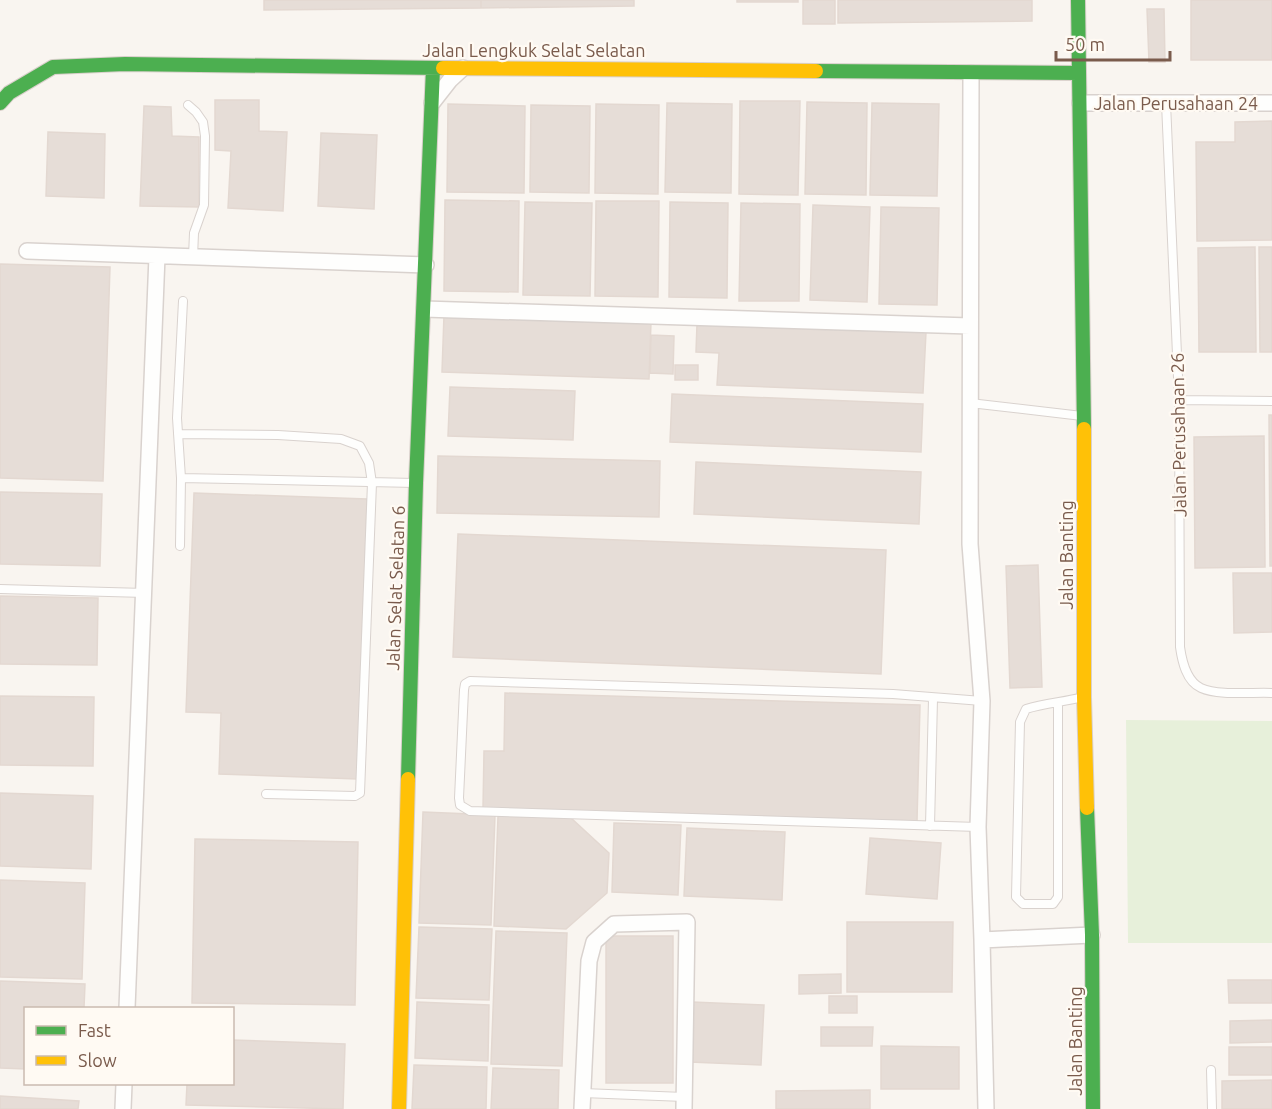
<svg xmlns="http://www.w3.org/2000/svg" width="1272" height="1109" viewBox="0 0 1272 1109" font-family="Ubuntu,sans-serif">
  <rect width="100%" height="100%" fill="#f9f5f0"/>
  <!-- pitch -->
  <path fill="#e7f0da" d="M1126,720l146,1v222h-144z"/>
  <!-- building -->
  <path fill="#e6ddd7" stroke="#e3d8d1" stroke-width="1.5" d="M264,0h217v8l-217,2z
    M481,0h153v6l-153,2z
    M737,0h61v2h-61z
    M803,0h32v24h-32z
    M838,0h194v21l-194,2z
    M1191,0h81v60h-81z
    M1147,9h17l1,53h-16z
    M215,100h44v31l28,1 -4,79 -55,-3 3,-57 -16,-1z
    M740,101h60l-2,94 -59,-1z
    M807,102l60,1 -1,92 -61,-1z
    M667,103l65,1 -1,89 -66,-1z
    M872,103l67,1 -2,92 -67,-1z
    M448,104l77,2 -1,87 -77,-1z
    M596,104l63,1 -1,89 -63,-1z
    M531,105l59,1 -1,87 -59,-1z
    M144,106l27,1 1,29 27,1v70l-59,-1z
    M1272,121v119l-75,1 -1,-99h39v-20z
    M48,132l57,2 -1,64 -58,-2z
    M321,133l56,2 -3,74 -56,-3z
    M445,200l74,1 -1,91 -74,-1z
    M596,201h63l-1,96 -63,-1z
    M525,202l67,1 -2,93 -67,-1z
    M670,202l58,1 -1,95 -58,-1z
    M741,203l59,1 -1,97h-60z
    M813,205l57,2 -3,95 -57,-2z
    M881,207l58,1 -2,97 -58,-1z
    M1255,247l1,105h-57l-1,-104z
    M1259,247h13v105h-12z
    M0,264l110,3 -7,214 -103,-3z
    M444,315l207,7 -2,57 -207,-7z
    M697,324l229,8 -3,61 -206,-8 2,-32 -23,-1z
    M651,335l23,1 -1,38 -23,-1z
    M675,365h23v15h-23z
    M450,387l125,4 -2,49 -125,-4z
    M672,394l251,10 -2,48 -251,-10z
    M1269,415h3v151h-2z
    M1264,436l1,131 -70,1 -1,-131z
    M438,456l222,5 -1,56 -222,-4z
    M696,462l225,10 -2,52 -225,-10z
    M0,492l102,2 -2,72 -100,-2z
    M194,493l173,6 -10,280 -138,-5 2,-61 -35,-1z
    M458,534l428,16 -5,124 -428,-17z
    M1038,565l4,122 -32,1 -4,-122z
    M1233,573h39v59l-38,1z
    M0,596l98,2 -1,67 -97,-1z
    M505,693l415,12 -3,116 -434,-13 1,-57h20z
    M0,696l94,1 -1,69 -93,-1z
    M0,793l93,3 -2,73 -91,-3z
    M423,812l72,3 -4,110 -72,-2z
    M498,816l73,2 38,35 -2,40 -41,36 -72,-3z
    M614,823l67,2 -3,70 -66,-3z
    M687,828l98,4 -3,68 -98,-4z
    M870,838l71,5 -4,56 -71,-5z
    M195,839l163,3 -3,163 -163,-2z
    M0,880l85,3 -3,96 -82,-2z
    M847,922h106l-1,70h-105z
    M419,927l73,2 -3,71 -73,-2z
    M496,931l71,2 -5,133 -71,-2z
    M606,936h67v147h-67z
    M841,974v19l-42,1v-19z
    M1228,980h44v23h-43z
    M0,981l85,3 -1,24h-58v61l-26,-1z
    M829,996h28v17h-28z
    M417,1002l72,3 -1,56 -73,-3z
    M692,1002l72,3 -3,60 -71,-3z
    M1272,1020v22l-42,1v-22z
    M821,1027h52l-1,19h-51z
    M232,1040l113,4 -2,65 -157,-4 1,-21h45z
    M881,1046l78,1v42h-78z
    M1229,1047h43v28h-43z
    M414,1065l73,2 -1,42h-74z
    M493,1068l66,2 -1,39h-67z
    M1272,1080v29h-50v-28z
    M870,1090v19h-94v-18z
    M0,1096l79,5 -1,8h-78z"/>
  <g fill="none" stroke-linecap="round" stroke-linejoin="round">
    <!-- lane casing -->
    <g stroke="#d9d2ce" stroke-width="10">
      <path id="lane" d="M1166,103l13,297 1,247c2,14 6,34 21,41 17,8 52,4 71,5
        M188,105l8,7 7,10 2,14 -1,69 -10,28 -1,24
        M1179,400l93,1
        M970,403l112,13
        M178,434l100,1 63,4 19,7 9,17 3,20 -12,310 -5,3 -89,-2
        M181,478l234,5
        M180,546l1,-68 -4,-60 6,-117
        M0,589l145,4
        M1058,704v193l-5,7h-30l-7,-7 4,-175 6,-13c19,-6 38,-7 57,-12
        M930,826l3,-127
        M978,827l-508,-16 -10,-6 -1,-7 5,-108 1,-6 5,-3 423,13 89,7
        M1211,1070l1,39
        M583,1093l101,4"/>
    </g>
    <!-- street casing -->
    <g stroke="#d9d2ce" stroke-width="18">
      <path id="street" d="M971,73l-1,471 12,157 -4,126 4,113
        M432,103l18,-23 13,-12
        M1080,103h192
        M27,251l399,14
        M424,309l546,17
        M127,1008l30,-752
        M123,1109l1,-25
        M582,1109l7,-148 5,-19 20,-18 73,-2 -3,187
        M986,1109l-4,-169 110,-5"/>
    </g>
    <!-- fast casing -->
    <g stroke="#d9d0cb" stroke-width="16">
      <path id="fast" d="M1078,0l6,429
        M816,71l263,2
        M0,103l9,-10 44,-26 72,-3 318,4
        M408,779l8,-296 17,-415
        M1087,808l5,127 1,174"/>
    </g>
    <!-- slow casing -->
    <g stroke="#d9d0cb" stroke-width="16">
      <path id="slow" d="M443,68l373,3
        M1084,429v268l3,111
        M399,1109l9,-330"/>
    </g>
    <!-- lane -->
    <use href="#lane" stroke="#fefefd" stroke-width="8"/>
    <!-- street -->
    <use href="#street" stroke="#fefefd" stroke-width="15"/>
    <!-- fast -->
    <use href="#fast" stroke="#4caf50" stroke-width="14"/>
    <!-- slow -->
    <use href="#slow" stroke="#ffc107" stroke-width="14"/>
  </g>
  <g text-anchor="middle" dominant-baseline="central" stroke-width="4.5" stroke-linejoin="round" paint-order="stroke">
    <!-- street labels -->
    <g font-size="18" fill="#7a5b4c" stroke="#fffaf3">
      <text x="534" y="50">Jalan Lengkuk Selat Selatan</text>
      <text x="1176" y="103">Jalan Perusahaan 24</text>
      <text transform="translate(1178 435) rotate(-91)">Jalan Perusahaan 26</text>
      <text transform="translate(1066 555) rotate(-90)">Jalan Banting</text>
      <text transform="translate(395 588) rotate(-88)">Jalan Selat Selatan 6</text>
      <text transform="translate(1075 1041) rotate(-90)">Jalan Banting</text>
    </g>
  </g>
  <!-- legend -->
  <rect x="24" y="1007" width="210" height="78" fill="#fffaf3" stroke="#cabab0" stroke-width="1.5"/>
  <rect x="36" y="1026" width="30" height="9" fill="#4caf50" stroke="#cabab0" stroke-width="1.5"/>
  <text x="78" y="1037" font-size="18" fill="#7a5b4c">Fast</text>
  <rect x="36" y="1056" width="30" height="9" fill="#ffc107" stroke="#cabab0" stroke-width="1.5"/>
  <text x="78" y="1067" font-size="18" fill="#7a5b4c">Slow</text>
  <!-- scale -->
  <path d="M1056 51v9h114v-9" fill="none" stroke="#7a5b4c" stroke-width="3"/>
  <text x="1065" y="51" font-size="18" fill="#7a5b4c" stroke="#fffaf3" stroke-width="4.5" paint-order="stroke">50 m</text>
</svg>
